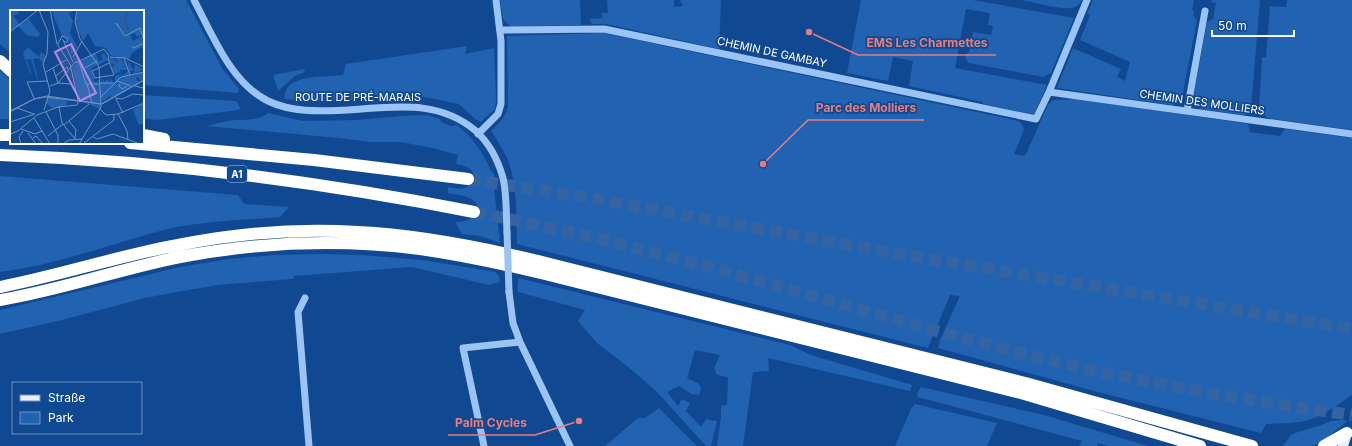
<svg xmlns="http://www.w3.org/2000/svg" width="1352" height="446" viewBox="0 0 1352 446" font-family="Inter,sans-serif">
  <rect width="100%" height="100%" fill="#104991"/>
  <!-- green -->
  <path fill="#2162b1" d="M0,0h186l36,68 17,21 -1,4 -95,-8v-74h-132v42l-11,-9z
    M500,0h80l1,25 -71,2 -7,-9z
    M607,0h67v7l9,-1 -3,-6h41l-2,49 -90,-20 -23,-5h-14l-3,-5 14,-1 -2,-5h7z
    M861,0h112l101,18 -23,55 -8,4 -74,-14 -4,-5 1,-4 3,-2 4,-20 18,3 2,-9 -5,-1 2,-12 -24,-4 -11,59 92,17 -13,30 -51,-11v-2l-74,-16 4,-25 -20,-4 -5,24 -41,-8z
    M1021,0h61c-2,4 -5,7 -10,8 -12,2 -38,-6 -51,-8z
    M1093,0h101l-2,10 2,1 -1,4 4,5 -15,78 -9,7 -116,-17 16,-40 48,21 -4,8 8,4 5,-19 -50,-22 10,-25 -3,-1z
    M1212,0h48l-9,109 -7,6 -44,-6 -7,-10 14,-77 6,-3 3,-16 -5,-1z
    M1287,0h65v130l-85,-12 -8,-10 3,-51h4l4,-51 16,1z
    M604,33l415,88 4,5 1,4 -10,24 11,2 23,-51 5,-5 27,-1 168,25 2,8 30,4 5,-7 67,9v257c-10,7 -31,22 -43,25 -14,4 -29,3 -43,4l-5,9 -167,-42 -156,-43 2,-8 20,-44 -10,-1 -22,53 -411,-104c-1,-28 1,-59 -10,-86 -5,-10 -10,-18 -16,-27 8,-8 15,-14 17,-24l-1,-71z
    M467,46l-2,8 29,-6 2,51 -1,10 -14,13 -6,-3 -16,-15 -40,-8 -99,6 -36,-3c1,-5 2,-11 6,-14 11,-10 38,-8 53,-10l3,-11z
    M304,69l1,3 -10,4 -17,15 -5,-16z
    M0,70l11,11 -1,22h1v16h-11z
    M143,95l93,6 5,8 -9,2 -76,9 -13,-2z
    M268,113l35,8 54,-1 44,-4 27,-1 12,4 1,3 10,4 6,-1c17,14 25,26 34,46l3,2v16l6,54 -20,-7 -18,-2 -7,-12c9,0 14,-2 22,-7 5,-19 -15,-19 -29,-22v-6c5,1 11,2 16,1 6,-2 13,-12 7,-18 -3,-4 -10,-5 -15,-6l2,-9 -25,-7 -32,-6h-31l-31,-4 -133,-12c7,-1 15,-4 22,-5 12,-2 30,1 40,-8z
    M0,176l238,19 6,9 45,3 -9,10c-35,3 -77,4 -112,12 -56,14 -110,36 -168,43z
    M322,254l40,1 60,5 73,12 4,4 1,6 -11,3 -77,-18 -118,9 -1,3 -75,6 -35,6 -38,7 -87,23 -58,13v-24l180,-43 48,-8 45,-4z
    M518,278l272,67 21,10 101,30 -2,6 -142,-33 1,13 -16,1 -10,74h-26l4,-29v-11l6,-1 1,-28 -11,-2 -3,-7 6,-13 -25,-5 -8,28 12,6 2,5 -2,6 -8,-1 -12,-8 -12,6 11,14 4,-7 8,4 -4,8 15,16 5,-8 11,2 -6,25h-5l-49,-54 -30,-26 -30,-23 -19,-22 7,-11 -67,-18z
    M921,387l123,28 104,31h-39l-11,-3 -1,3h-18l3,-5 -164,-44 -1,-3z
    M915,404l82,19 -10,23h-92l16,-37z
    M659,408l38,38h-92l33,-28h7z
    M1342,420l5,1 -26,22 -9,3h-29l8,-11 4,-2 23,-7 13,-5z"/>
  <g fill="none" stroke-linecap="round" stroke-linejoin="round">
    <!-- highway-tunnel -->
    <path stroke="#3464a2" stroke-width="12" stroke-dasharray="12 6" stroke-linecap="butt" d="M468,179l122,19 304,55 458,76
      M474,212c62,12 124,26 186,42 130,33 258,75 389,106 100,24 201,41 303,55"/>
    <!-- minor -->
    <path stroke="#9bc3f3" stroke-width="7" d="M194,0c18,34 37,83 74,101 25,12 54,10 80,9 46,-3 90,-11 128,21 13,12 22,29 27,47 4,17 3,36 4,54
      M501,30l103,-1 432,90 13,-27 38,-92
      M1049,92l303,42
      M1187,111l18,-100
      M478,134l20,-20 3,-10v-63l-5,-41
      M509,292l4,31 7,19 50,104
      M305,298l-7,14 11,134
      M484,446l-21,-98 57,-6"/>
    <!-- major -->
    <path stroke="#e7f0ff" stroke-width="10" d="M1343,446l4,-13"/>
    <!-- highway -->
    <path stroke="#fff" stroke-width="12" d="M0,61l11,10
      M0,135h11
      M143,135l21,4
      M130,143l184,17 154,19
      M0,155c159,6 318,26 474,57
      M0,287c61,-12 121,-32 183,-43 57,-11 116,-16 175,-12 62,3 127,16 188,31l483,121 223,62
      M0,300c61,-10 119,-31 180,-43 79,-15 160,-18 240,-8 42,6 84,15 125,25l476,119 179,53
      M1324,446l23,-13"/>
    <!-- minor-bridge -->
    <path stroke="#9bc3f3" stroke-width="7" d="M507,232l2,60"/>
  </g>
  <g text-anchor="middle" dominant-baseline="central" stroke-width="3.5" stroke-linejoin="round" paint-order="stroke">
    <!-- shield labels -->
    <rect fill="#104991" stroke="#b7c8de" stroke-width="1" x="227" y="166" width="20" height="16" rx="3"/>
    <g font-size="10" font-weight="bold" fill="#fff">
      <text x="237" y="174">A1</text>
    </g>
    <!-- street labels -->
    <g font-size="11" fill="#fff" stroke="#104991">
      <text transform="translate(772 52) rotate(12)">CHEMIN DE GAMBAY</text>
      <text x="358" y="97">ROUTE DE PRÉ-MARAIS</text>
      <text transform="translate(1202 102) rotate(8)">CHEMIN DES MOLLIERS</text>
    </g>
  </g>
  <!-- overview -->
  <g transform="translate(10 10)">
    <rect width="134" height="134" fill="#104991"/>
    <path d="M0,0h8l1,4 -5,1v2l6,7 8,-6 12,16 -2,3 -11,-2 -9,-9 -8,5zM41,0h23l-5,4 4,7 -3,12 7,14 -6,8 -1,-14 -8,-5zM68,0h66v30l-3,-9v4l-4,2 -2,-4 -5,2 3,6 9,-5 2,14 -2,-3 -9,5 -4,7 -19,-4 -4,-7 -11,-2 -7,-13 -5,8 -8,-19zM18,37l11,10 2,-5 5,4 -3,7 -4,-5 -6,1 5,20h-1l-6,-20 -6,1 2,1 4,13h-1l-7,-21zM85,43l4,8 4,-1 -2,-4 3,-3 4,7 -17,8 4,14 4,-2 2,3v-4l1,3 2,-3v3l4,-3 1,4 2,-5 1,4h3v-6l4,-2 1,3 24,-5v7l-3,2 -3,-4 -2,1 3,4 -27,17 -2,-3 -8,6 -1,-5 -1,12 -21,-9 -7,-33 4,-3 -3,-8 7,6zM103,47l1,7v-7l4,7 -2,-7 5,1 3,7 -1,-7 3,7 -6,3 6,-2 2,4h-8l2,6 6,-5 2,3 4,-2 -1,-2 -4,2 -2,-13 7,12 1,-7 9,6 -21,6h-2l-1,-4 -5,2 -3,-7 3,-2 -5,-2 -2,-5zM39,87l28,6 -10,-2v4l-14,4 -7,-6zM134,93v20l-5,2 -6,-15z" fill="#2162b1"/>
    <path fill="none" stroke="#2f598f" stroke-width="2" d="M115,24l4,-2 -4,-11 4,-11"/>
    <path fill="none" stroke="#7092bd" stroke-width="1" d="M29,0l9,22 -1,22 -4,10 7,27 -6,19M40,0l7,34 13,20 8,36M67,0l-2,12 5,17 18,26 1,3 -7,3 3,7 19,-3 -6,-16 1,-3M109,16l-3,-3 9,13 15,-8 4,13M0,22l28,-22M53,30l10,22M48,34l4,-8 5,2 1,4h-3l-3,-3M122,36l2,2 10,-5M63,47l9,-16M100,47l15,1 19,9M114,48l6,17M69,52l7,22h14M65,53l29,-14 5,7M43,58l5,15 13,1M75,58l12,-7M36,62l20,-12M46,66l11,-9 1,2M107,71l14,5M90,73h13M77,74l5,19M110,74l-1,2 3,3 5,-3M40,76l8,-3 17,-21M125,76l8,2 1,-5M91,87l20,-20 23,-5M24,88l-7,-16 21,-1M105,88l7,1 11,-5 11,1M106,89l7,14M49,97l3,16 13,16M7,98l17,6M90,99l6,6 12,-1 26,-11M0,101l24,-12 13,-3 54,8 43,-24M0,102l24,-13 11,-2 57,7 42,-24M36,102l12,23v9M108,104l9,17 1,8M24,108l16,26M59,111l7,9 -1,8M0,112l25,-8M54,115l25,-21M11,119l14,5 7,-3M18,123l8,11M0,124l8,-3 19,-16 21,-8 19,-2 1,-3M38,126l15,-12M83,127l4,2 16,-5 27,10M23,128l3,-2 7,8M74,133l30,-23v-5M11,134l-2,-7 4,-6M53,134l6,-4 13,-1M69,134l22,-37 -2,-39 10,-5"/>
    <path fill="#b68bdc" fill-opacity="0.15" stroke="#b68bdc" stroke-width="2" d="M61,34l25,49 -16,8 -25,-49z"/>
    <rect width="134" height="134" fill="none" stroke="#fff" stroke-width="2"/>
  </g>
  <!-- callouts -->
  <path fill="none" stroke="#e67e7e" stroke-width="1.5" d="M809 32L858 55H996M763 164L808 120H924M579 421L535 435H448"/>
  <g fill="#e67e7e" stroke="#104991" stroke-width="1.5">
    <circle cx="809" cy="32" r="4"/>
    <circle cx="763" cy="164" r="4"/>
    <circle cx="579" cy="421" r="4"/>
  </g>
  <g font-size="12" text-anchor="middle" font-weight="bold" fill="#e67e7e" stroke="#104991" stroke-width="3.5" stroke-linejoin="round" paint-order="stroke">
    <text x="927" y="47">EMS Les Charmettes</text>
    <text x="866" y="112">Parc des Molliers</text>
    <text x="491" y="427">Palm Cycles</text>
  </g>
  <!-- legend -->
  <rect x="12" y="382" width="130" height="52" fill="#104991" stroke="#7092bd"/>
  <rect x="20" y="395" width="20" height="6" fill="#e7f0ff" stroke="#7092bd"/>
  <text x="48" y="402" font-size="12" fill="#ffffff">Straße</text>
  <rect x="20" y="412" width="20" height="12" fill="#2162b1" stroke="#7092bd"/>
  <text x="48" y="422" font-size="12" fill="#ffffff">Park</text>
  <!-- scale -->
  <path d="M1212 30v6h82v-6" fill="none" stroke="#ffffff" stroke-width="2"/>
  <text x="1218" y="30" font-size="12" fill="#ffffff" stroke="#104991" stroke-width="3" paint-order="stroke">50 m</text>
</svg>
